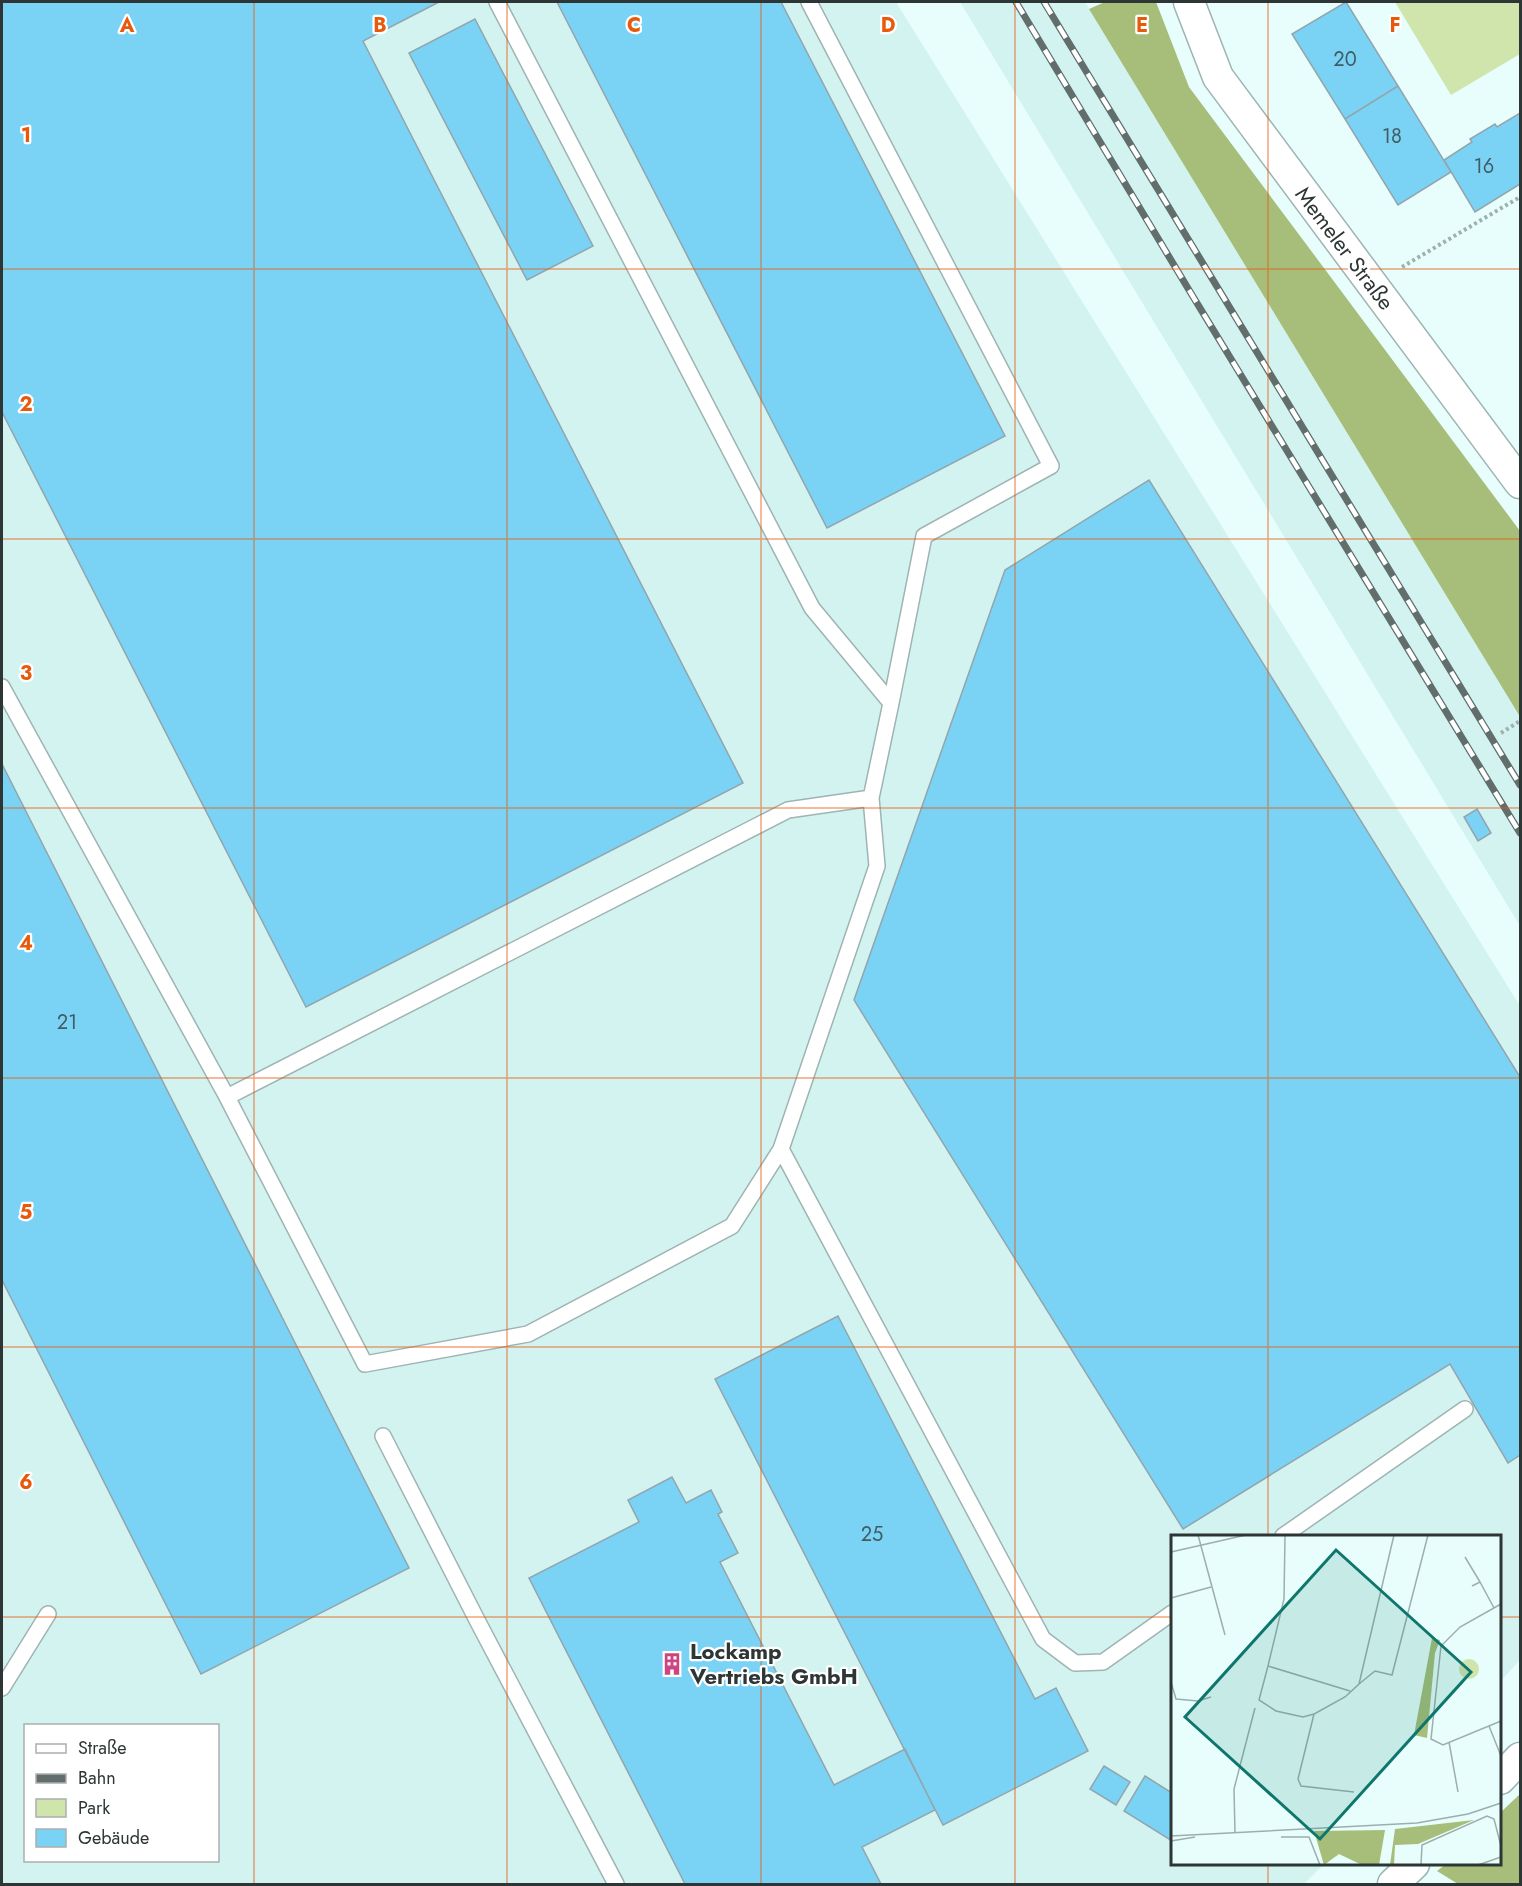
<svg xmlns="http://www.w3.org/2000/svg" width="1522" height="1886" viewBox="0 0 1522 1886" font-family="Jost,sans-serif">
  <rect width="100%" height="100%" fill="#e7fefc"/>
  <!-- built -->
  <path fill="#d3f3f1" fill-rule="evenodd" d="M2,2h894l624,1004v654l-20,22v-146h-328v328h152l-20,20h-1302zM26,1726h192v134h-192z
    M960,2h125l435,713v211z"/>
  <!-- green -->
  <path fill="#cfe5ac" d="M1395,2h125v52l-69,41z"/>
  <!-- forest -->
  <path fill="#a6be79" d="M1105,2h51l33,85 331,444v183l-1,1 -430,-706z
    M1520,1794v90h-62l-21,-13 9,-7h54v-51z"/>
  <!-- building -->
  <path fill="#7ad3f5" stroke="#92a5ad" stroke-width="1.5" d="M2,2h437l-76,39 380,742 -437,224 -304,-595z
    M557,2h224l224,434 -178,92z
    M1346,2l52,84 -53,33 -53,-85z
    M475,19l118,227 -66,34 -118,-227z
    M1398,86l53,86 -53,33 -53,-86z
    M1520,113v71l-45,28 -31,-52 28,-18 -2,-3 25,-15 2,3z
    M1149,480l371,597v378l-12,8 -58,-99 -267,165 -329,-529 151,-430z
    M2,764l407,804 -208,106 -199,-394z
    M1477,809l14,24 -13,8 -14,-24z
    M838,1316l197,383 21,-11 32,63 -145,74 -228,-446z
    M672,1477l14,26 25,-13 11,22 -4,2 20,39 -18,9 114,223 71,-36 30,61 -73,37 19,37h-196l-156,-306 110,-56 -11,-22z
    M1104,1766l26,16 -14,23 -26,-16z
    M1145,1776l27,17v48l-48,-30z"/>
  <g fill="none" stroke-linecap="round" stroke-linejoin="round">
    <!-- lane casing -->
    <g stroke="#9eb4b2" stroke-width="18">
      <path id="lane" d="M497,2l315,606 79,95 -20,95 6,68 -96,283 262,490 32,24 28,-1 69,-49
        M809,2l242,464 -127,70 -33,167
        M2,687l225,410
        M781,1149l-49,77 -204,108 -163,30 -138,-267 561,-287 83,-12
        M383,1436l95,186 138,262
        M1283,1536l182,-127
        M2,1688l46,-74"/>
    </g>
    <!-- street casing -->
    <g stroke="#9eb4b2" stroke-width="33">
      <path id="street" d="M1189,2l29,75 302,406
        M1500,1779l20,-21
        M1393,1884l21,-20"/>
    </g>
    <!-- path -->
    <path stroke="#9fb1af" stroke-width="4" stroke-dasharray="3 3" stroke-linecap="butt" d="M1402,267l118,-70
      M1501,733l19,-12"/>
    <!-- lane -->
    <use href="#lane" stroke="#fff" stroke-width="15"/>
    <!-- street -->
    <use href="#street" stroke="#fff" stroke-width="30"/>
    <!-- rail casing -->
    <g stroke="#616e6c" stroke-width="7">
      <path id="rail" d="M1016,2l173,288 331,543
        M1044,2l476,783"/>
    </g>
    <!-- rail -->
    <use href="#rail" stroke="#fff" stroke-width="4.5" stroke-dasharray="14" stroke-linecap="butt"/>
  </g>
  <!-- grid -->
  <path fill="none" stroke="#e8590c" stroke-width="1.5" stroke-opacity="0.55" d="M254,2v1882M507,2v1882M761,2v1882M1015,2v1882M1268,2v1534M2,269h1518M2,539h1518M2,808h1518M2,1078h1518M2,1347h1518M2,1617h1170M1500,1617h20M1268,1864v20"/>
  <!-- icons -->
  <defs>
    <g id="building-bare" transform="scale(1.8)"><path d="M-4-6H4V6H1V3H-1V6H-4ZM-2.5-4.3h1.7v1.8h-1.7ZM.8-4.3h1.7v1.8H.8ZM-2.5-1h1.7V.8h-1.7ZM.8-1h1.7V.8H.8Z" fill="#cd4580" stroke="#fff" stroke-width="2.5" paint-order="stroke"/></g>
  </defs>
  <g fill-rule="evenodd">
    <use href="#building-bare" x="672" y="1664"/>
  </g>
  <g text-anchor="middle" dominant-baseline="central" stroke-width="4.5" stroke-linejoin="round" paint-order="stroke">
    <!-- number labels -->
    <g font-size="20" fill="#405d65">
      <text x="1345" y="59">20</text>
      <text x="1392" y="136">18</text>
      <text x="1484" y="166">16</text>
      <text x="67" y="1022">21</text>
      <text x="872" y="1534">25</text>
    </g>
    <!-- street labels -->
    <g font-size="22" fill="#2d3635" stroke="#fff">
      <text transform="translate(1345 248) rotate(53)">Memeler Straße</text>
    </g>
    <!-- poi labels -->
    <g font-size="22" font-weight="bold" fill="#2d3635" stroke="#fff" text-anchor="start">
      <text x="690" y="1651">Lockamp<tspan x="690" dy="25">Vertriebs GmbH</tspan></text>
    </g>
  </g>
  <!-- overview -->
  <g transform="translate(1171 1535)">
    <rect width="330" height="330" fill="#e7fefc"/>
    <path d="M288 134a10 10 0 1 1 20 0a10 10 0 1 1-20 0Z" fill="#cfe5ac"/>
    <path d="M261,103l8,2 -5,13 -8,85 -13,-3zM303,285l-56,24 -23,1 -1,20h-4l5,-36zM214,295l-6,35h-17l-23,-11 -15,11 -10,-34z" fill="#a6be79"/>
    <path fill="none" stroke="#9daeac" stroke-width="1.5" d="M27,0l27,100M0,17l75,-17M294,22l15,25M301,51l8,-4 14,26M0,63l40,-11M330,69l-41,23 -19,19 -10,93 12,6 58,-24M97,131l16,-67 1,-64M0,147l5,17 22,2 13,-4M188,149l16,-13 17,4 36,-140M143,179l-11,3 -27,-6 -17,-11 9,-34 82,25M318,191l12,30M278,207l9,50M183,257l-53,-6 -3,-7 16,-65 31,-17 14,-13 35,-149M64,298l-1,-44 21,-81M0,301l246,-13 51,-9 33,-11M110,302h28l11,28M0,306l24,-4M250,330l1,-20 65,-29 7,3 7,27M307,330l23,-8"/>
    <path fill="#0f766e" fill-opacity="0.15" stroke="#0f766e" stroke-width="3" d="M165,15l135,122 -151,167 -135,-122z"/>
    <rect width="330" height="330" fill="none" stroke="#2d3635" stroke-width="3"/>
  </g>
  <g font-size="20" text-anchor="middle" font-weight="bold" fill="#e8590c" stroke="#fff" stroke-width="4.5" stroke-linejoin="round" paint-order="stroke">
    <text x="127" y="32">A</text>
    <text x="380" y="32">B</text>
    <text x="634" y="32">C</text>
    <text x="888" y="32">D</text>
    <text x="1142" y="32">E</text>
    <text x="1395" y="32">F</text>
    <text x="26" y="142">1</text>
    <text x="26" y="411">2</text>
    <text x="26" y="680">3</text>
    <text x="26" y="950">4</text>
    <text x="26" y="1219">5</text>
    <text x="26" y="1489">6</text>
  </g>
  <!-- border -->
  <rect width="1522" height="1886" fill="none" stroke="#2d3635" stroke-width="6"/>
  <!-- legend -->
  <rect x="24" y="1724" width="195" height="138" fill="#ffffff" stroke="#abafae" stroke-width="1.5"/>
  <rect x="36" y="1744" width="30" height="9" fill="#ffffff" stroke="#abafae" stroke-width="1.5"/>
  <text x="78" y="1754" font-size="18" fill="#2d3635">Straße</text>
  <rect x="36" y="1774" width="30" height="9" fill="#616e6c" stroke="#abafae" stroke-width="1.5"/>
  <text x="78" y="1784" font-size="18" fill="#2d3635">Bahn</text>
  <rect x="36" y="1799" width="30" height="18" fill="#cfe5ac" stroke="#abafae" stroke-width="1.5"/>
  <text x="78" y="1814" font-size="18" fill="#2d3635">Park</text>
  <rect x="36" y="1829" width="30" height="18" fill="#7ad3f5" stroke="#abafae" stroke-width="1.5"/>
  <text x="78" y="1844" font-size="18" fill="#2d3635">Gebäude</text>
</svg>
